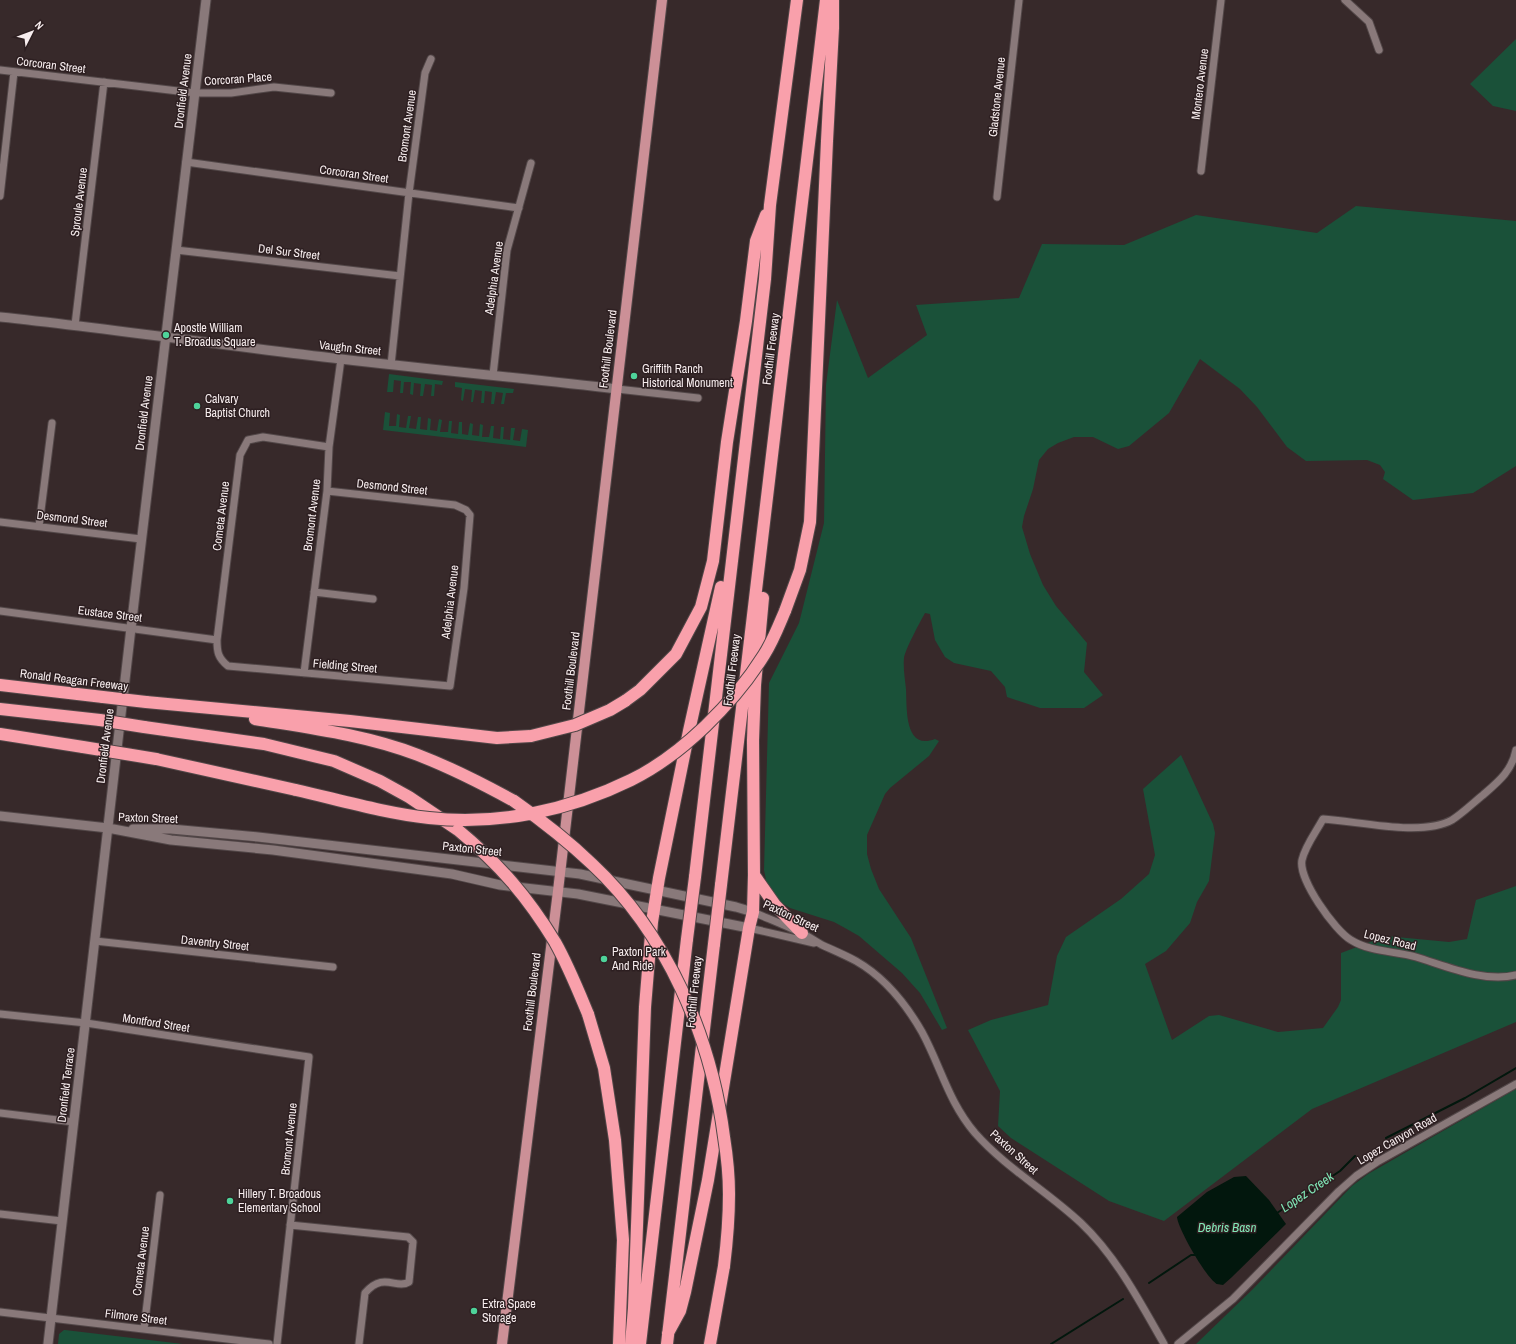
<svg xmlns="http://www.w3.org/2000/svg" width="1516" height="1344" viewBox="0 0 1516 1344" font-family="'Archivo Narrow',sans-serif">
  <rect width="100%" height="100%" fill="#37292a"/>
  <!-- green -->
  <path fill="#1a5139" d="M1516,39v72l-23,-5 -23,-22z
    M1356,206l160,15v245l-43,27 -60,7 -30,-21 2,-7 -5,-7 -13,-5 -61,1 -19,-14 -30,-40 -17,-18 -40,-30 -31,54 -40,33 -11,3 -25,-12h-19l-16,6 -10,6 -9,11 -6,29 -9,27 -2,11 8,27 13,31 13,21 31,37 -3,29 19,23 -19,13h-44l-33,-11 -2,-10 -14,-16 -37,-8 -9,-6 -10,-17 -5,-26 -5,-1c-5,9 -20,37 -21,45 -1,10 1,21 2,31 1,19 -2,62 29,50l4,2 -10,15 -39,32 -5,6 -18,41v19l4,15 8,20 32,49 36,90 -5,2 -22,-37 -18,-20 -43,-37 -14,-8 -11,-6 -44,-14 -11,-7 -12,-16 -3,-15 5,-187 30,-60 25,-100 2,-138 11,-85 31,78 59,-43 -11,-30 103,-7 23,-54 82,1 72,-30 121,18z
    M389,374l54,7 -1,4 -7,-1 -1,12h-3l1,-11 -7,-1 -2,12h-3l1,-12 -7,-1 -1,12 -3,-1 1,-12h-7l-1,11h-3l1,-12 -7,-1 -1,12h-6z
    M455,382l59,7 -1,4h-7l-2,11h-3l2,-11 -7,-1 -2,12h-3l1,-12 -7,-1 -1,12h-3l1,-12 -7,-1 -2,12h-2l1,-12 -7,-1 -2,12 -2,-1 1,-12 -7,-1z
    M385,412l5,1 -1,13h7l1,-12 3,1 -1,12 7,1 2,-12h3l-2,12 7,1 2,-12h3l-1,12 7,1 1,-12 3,1 -1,11 7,1 2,-12 3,1 -2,12h8l1,-11h3l-1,12 7,1 1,-12h3v12l6,1 2,-12 3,1 -1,11 7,1 1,-12 3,1 -1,12h7l2,-11h3l-1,12 7,1 1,-12h3l-1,12 7,1 1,-12h4l-2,12 7,1 2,-12 6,1 -2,17 -143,-17z
    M1181,755l32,69 2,9 -6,48 -12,21 -7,21 -24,28 -21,13 27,76 37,-24 10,-1 59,17 45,-4 15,-21 3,-7v-47l45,-17 63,6 18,-3 9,-39 40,-14v136l-204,87 -148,112 -55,-20 -98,-63 -13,-12 2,-35 -32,-61 23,-10 57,-15 9,-49 9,-19 55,-38 28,-25 6,-19 -12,-66z
    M1516,1089v255h-320l57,-55 99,-103 16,-12z
    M64,1330h1l118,14h-125l1,-10z"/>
  <!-- water -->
  <path fill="#02170d" d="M1246,1176l23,24 17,24 -54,53 -9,8c0,0 -6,-1 -6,-1 -11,-6 -39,-55 -40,-67l30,-25 27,-15z"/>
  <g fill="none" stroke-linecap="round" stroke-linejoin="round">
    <!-- stream -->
    <path stroke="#02170d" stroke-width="2" d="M1386,1138l79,-40 51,-30
      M1277,1213l63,-42 15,-15
      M1149,1283l42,-28h6
      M1051,1344l72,-45"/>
    <!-- minor casing -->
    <g stroke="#524748" stroke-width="9">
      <path id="minor" d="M1345,0l24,22 10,28
        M0,70l195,23h36l43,-6 57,6
        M186,162l333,46
        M1201,171l20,-171
        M0,196l14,-124
        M997,197l22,-197
        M176,250l224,26
        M75,325l29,-243
        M391,365l18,-172 16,-120 6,-14
        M493,375l14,-125 24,-87
        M617,389l81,9
        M327,491l128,14 11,5 4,5 -6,73 -14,98 -222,-20c-10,-8 -11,-14 -11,-26l23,-185 8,-15 15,-3 66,10
        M0,522l141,17
        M39,526l13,-103
        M314,592l59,7
        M0,611l217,29
        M304,673l23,-182 2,-44 12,-88
        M1516,750c-4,21 -18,32 -33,45 -10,8 -20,18 -31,25 -31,17 -94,1 -129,-1 -7,13 -18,27 -21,41 -4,19 33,71 49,80 19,12 44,11 65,17 30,9 68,26 100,18
        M753,912c16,7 32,13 48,21 7,3 14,8 21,12 11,5 23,10 34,16 28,16 50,43 66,71 19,35 26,69 53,101 31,35 72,58 106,90 35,33 59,79 83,121
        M749,928l65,15
        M95,941l238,26
        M0,1014l86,9 223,34 -32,287
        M0,1113l74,9
        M0,1214l62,7
        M290,1225l118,12 5,5 -4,40c-13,8 -25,-11 -44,11l-6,51
        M0,1312l269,32
        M144,1329l16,-134
        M1178,1344l55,-45 106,-108 17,-15 21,-14 139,-78"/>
    </g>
    <!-- tertiary casing -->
    <g stroke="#524748" stroke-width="11">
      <path id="tertiary" d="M0,317c114,12 227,29 341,42 91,11 184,19 276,30
        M0,816l108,12 63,12 102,10 179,24 48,11 78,9 171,34
        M133,829h38l87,8 322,37 156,33 17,5
        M48,1344l83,-716 75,-628"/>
    </g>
    <!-- primary casing -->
    <g stroke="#524748" stroke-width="12">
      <path id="primary" d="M502,1344l56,-453 104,-891"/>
    </g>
    <!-- motorway casing -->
    <g stroke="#524748" stroke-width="14">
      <path id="motorway" d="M785,611l15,-41 10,-48 17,-381 6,-113v-28
        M0,685l103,12
        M625,701l15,-11 36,-36 25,-47 12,-46 14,-119 19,-121 10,-80 10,-26
        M146,702l204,19 147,17 34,-2
        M0,709l100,11
        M255,719c55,9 111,16 163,36 34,13 65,29 96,46
        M144,727l120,17 70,17 46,20 29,16 49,33
        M0,734l83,13
        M156,759l140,31
        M754,875l21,30 27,28
        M695,877l70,-598 5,-74 27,-205
        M721,885l105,-885
        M588,1014l16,54 11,72 8,100 -4,104
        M668,1333l12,-22 5,-19 23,-112 41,-252 4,-16 1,-37 -1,-135 2,-55 8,-87
        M631,1344l3,-36 11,-301 7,-85 7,-44 30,-147 32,-144
        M640,1344l47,-405
        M667,1344l47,-400
        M710,1344l14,-78"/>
    </g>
    <!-- minor -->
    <use href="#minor" stroke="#89797a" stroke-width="7"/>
    <!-- tertiary -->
    <use href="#tertiary" stroke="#89797a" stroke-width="9"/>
    <!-- primary -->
    <use href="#primary" stroke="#cc9097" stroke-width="10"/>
    <!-- motorway -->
    <use href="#motorway" stroke="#f9a0ab" stroke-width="12"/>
    <!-- motorway-bridge casing -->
    <g stroke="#524748" stroke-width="14" stroke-linecap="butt">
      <path id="motorway-bridge" d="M103,697l43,5
        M100,720l44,7
        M531,736l44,-11 35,-15 15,-9
        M83,747l73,12
        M296,790c44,10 88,23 133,28 69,8 141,-8 202,-38 51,-25 103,-77 133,-125 9,-14 15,-30 21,-44
        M514,801c27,19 54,40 78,63 75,70 119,172 132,273 3,19 5,38 5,57 0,24 -2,48 -5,72
        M458,830c42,35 69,66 97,112 13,23 23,48 33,72
        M687,939l8,-62
        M714,944l7,-59"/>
    </g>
    <!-- motorway-bridge -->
    <use href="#motorway-bridge" stroke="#f9a0ab" stroke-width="12"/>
  </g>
  <!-- markers -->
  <g fill="#4ed39a" stroke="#2d1f21" stroke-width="1.5">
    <circle cx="166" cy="335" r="4"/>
    <circle cx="634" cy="376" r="4"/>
    <circle cx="197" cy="406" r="4"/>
    <circle cx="604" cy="959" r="4"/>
    <circle cx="230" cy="1201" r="4"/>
    <circle cx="474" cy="1311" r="4"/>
  </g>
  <g text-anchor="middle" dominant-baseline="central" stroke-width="3" stroke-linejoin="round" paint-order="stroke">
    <!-- street labels -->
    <g font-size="12" fill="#f7edee" stroke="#2d1f21">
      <text transform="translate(51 65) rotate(7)">Corcoran Street</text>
      <text transform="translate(238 79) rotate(-4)">Corcoran Place</text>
      <text transform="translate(1200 84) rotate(-83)">Montero Avenue</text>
      <text transform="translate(183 91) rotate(-83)">Dronfield Avenue</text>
      <text transform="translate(997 97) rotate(-84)">Gladstone Avenue</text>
      <text transform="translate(407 126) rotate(-82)">Bromont Avenue</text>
      <text transform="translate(354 174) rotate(8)">Corcoran Street</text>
      <text transform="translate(79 202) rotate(-83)">Sproule Avenue</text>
      <text transform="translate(289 252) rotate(7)">Del Sur Street</text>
      <text transform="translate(494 278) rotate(-82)">Adelphia Avenue</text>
      <text transform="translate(350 348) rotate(6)">Vaughn Street</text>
      <text transform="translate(608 349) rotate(-83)">Foothill Boulevard</text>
      <text transform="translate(771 349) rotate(-83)">Foothill Freeway</text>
      <text transform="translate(144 413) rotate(-83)">Dronfield Avenue</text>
      <text transform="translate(392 487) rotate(6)">Desmond Street</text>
      <text transform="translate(312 515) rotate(-83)">Bromont Avenue</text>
      <text transform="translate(221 516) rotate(-83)">Cometa Avenue</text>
      <text transform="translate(72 519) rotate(7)">Desmond Street</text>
      <text transform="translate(450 602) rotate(-83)">Adelphia Avenue</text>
      <text transform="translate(110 614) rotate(7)">Eustace Street</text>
      <text transform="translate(345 666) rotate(5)">Fielding Street</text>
      <text transform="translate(732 670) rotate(-83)">Foothill Freeway</text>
      <text transform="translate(571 671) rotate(-83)">Foothill Boulevard</text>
      <text transform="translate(74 680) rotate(7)">Ronald Reagan Freeway</text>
      <text transform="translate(105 746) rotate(-83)">Dronfield Avenue</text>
      <text transform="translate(148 818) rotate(2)">Paxton Street</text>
      <text transform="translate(472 849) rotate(6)">Paxton Street</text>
      <text transform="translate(791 916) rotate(25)">Paxton Street</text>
      <text transform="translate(1390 940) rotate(14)">Lopez Road</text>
      <text transform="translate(215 943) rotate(6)">Daventry Street</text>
      <text transform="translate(532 992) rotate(-83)">Foothill Boulevard</text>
      <text transform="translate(694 992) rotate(-84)">Foothill Freeway</text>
      <text transform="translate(156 1023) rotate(9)">Montford Street</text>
      <text transform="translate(66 1085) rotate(-83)">Dronfield Terrace</text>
      <text transform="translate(289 1139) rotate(-84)">Bromont Avenue</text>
      <text transform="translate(1397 1139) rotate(-30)">Lopez Canyon Road</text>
      <text transform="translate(1014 1152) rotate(42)">Paxton Street</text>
      <text transform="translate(141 1261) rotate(-83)">Cometa Avenue</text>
      <text transform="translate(136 1317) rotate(7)">Filmore Street</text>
    </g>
    <!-- poi labels -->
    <g font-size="12" fill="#f7edee" stroke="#2d1f21" text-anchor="start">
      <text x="174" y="328">Apostle William<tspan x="174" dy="14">T. Broadus Square</tspan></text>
      <text x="642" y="369">Griffith Ranch<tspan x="642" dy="14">Historical Monument</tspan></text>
      <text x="205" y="399">Calvary<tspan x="205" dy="14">Baptist Church</tspan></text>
      <text x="612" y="952">Paxton Park<tspan x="612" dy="14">And Ride</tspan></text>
      <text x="238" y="1194">Hillery T. Broadous<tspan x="238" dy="14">Elementary School</tspan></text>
      <text x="482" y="1304">Extra Space<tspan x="482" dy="14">Storage</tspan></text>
    </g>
    <!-- water labels -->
    <g font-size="13" font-style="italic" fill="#82e8b7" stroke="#2d1f21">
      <text transform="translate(1307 1192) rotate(-34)">Lopez Creek</text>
      <text x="1227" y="1227">Debris Basn</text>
    </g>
  </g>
  <!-- north arrow -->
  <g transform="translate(32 32) rotate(48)" stroke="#2d1f21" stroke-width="3" paint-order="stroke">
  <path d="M0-3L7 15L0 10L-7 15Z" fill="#f7edee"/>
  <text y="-6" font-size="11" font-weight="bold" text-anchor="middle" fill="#f7edee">N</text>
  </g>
</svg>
